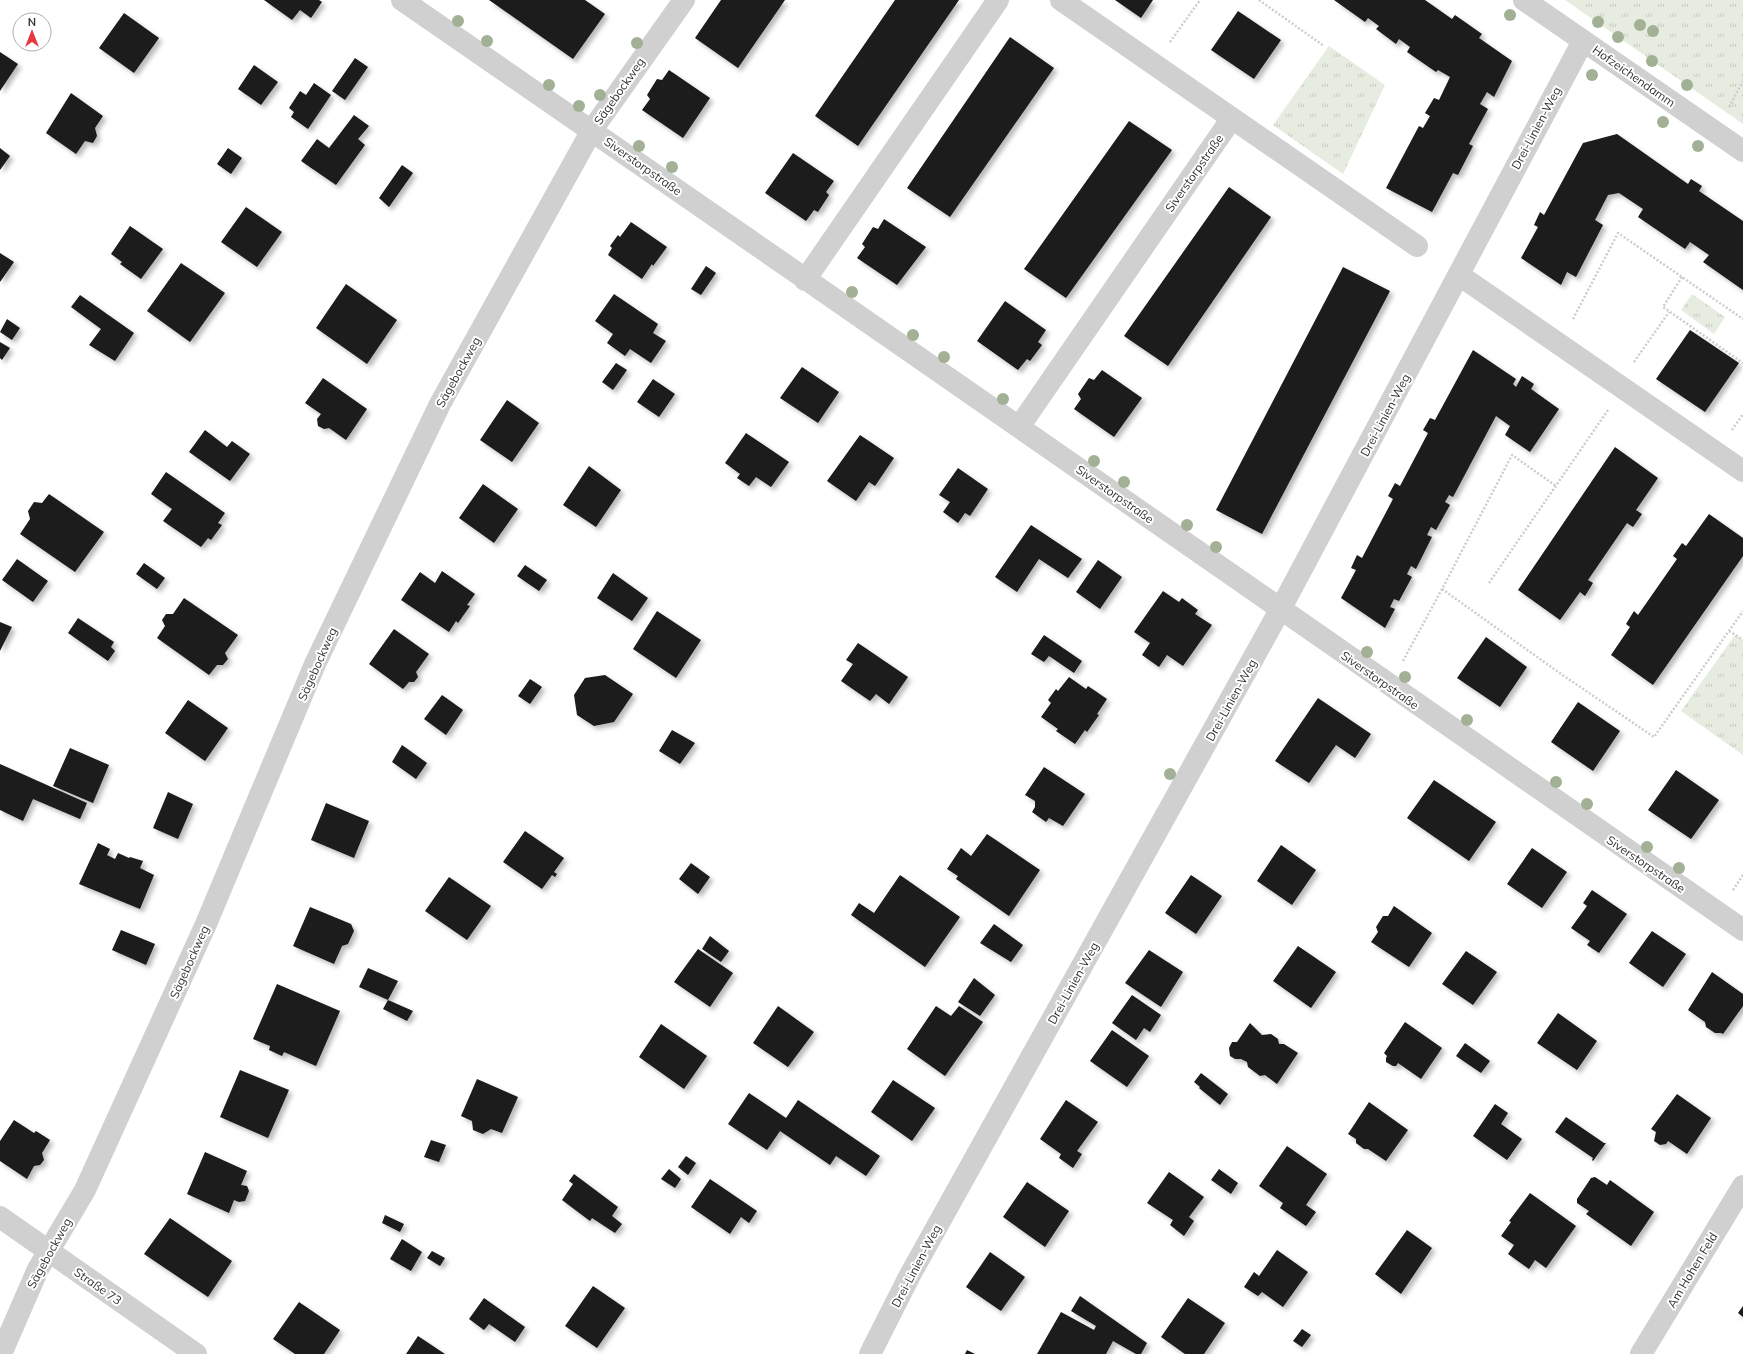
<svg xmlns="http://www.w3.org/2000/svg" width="1743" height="1354" viewBox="0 0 1743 1354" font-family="Mulish,sans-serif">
  <defs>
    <pattern id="park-tufts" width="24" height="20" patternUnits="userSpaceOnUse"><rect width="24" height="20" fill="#e6ecdf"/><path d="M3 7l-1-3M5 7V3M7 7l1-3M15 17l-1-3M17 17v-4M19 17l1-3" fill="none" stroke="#c6cbc0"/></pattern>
    <filter id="shadow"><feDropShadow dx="3.5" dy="3.5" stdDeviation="2" flood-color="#0004"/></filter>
  </defs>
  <rect width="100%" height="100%" fill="#fff"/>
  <!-- park -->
  <path fill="url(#park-tufts)" d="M1565,0h178v124z
    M1329,46l56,39 -42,89 -70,-49z
    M1692,294l33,23 -11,17 -33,-24z
    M1735,635l8,5v115l-62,-44z"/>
  <!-- building -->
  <path fill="#1a1a1a" filter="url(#shadow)" d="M264,0h55l3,2 -11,16 -11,-8 -8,10z
    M489,0h96l20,14 -32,45z
    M721,0h64l-47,68 -43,-30z
    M895,0h64l-101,146 -43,-30z
    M1115,0h38l-12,18z
    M1334,0h91l27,19 3,-4 27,19 -3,4 33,23 -18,36 -7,-5 -7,12 8,5 -19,35 4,2 -15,29 -5,-2 -21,39 -46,-24 33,-62 4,2 7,-12 -5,-3 9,-15 5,2 11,-23 -12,-7 -2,2 -29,-20 3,-5 -11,-8 -3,5 -20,-15 3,-3 -11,-8 -3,4z
    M1238,11l43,29 -27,39 -43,-29z
    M124,13l35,25 -25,35 -35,-25z
    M1010,37l44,31 -104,149 -43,-29z
    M0,52l18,12 -18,27z
    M355,58l13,9 -23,33 -13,-9z
    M254,65l24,17 -17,23 -23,-16z
    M669,70l41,28 -27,40 -41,-28 8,-11 -3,-4 10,-16 5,1z
    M314,83l17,12 -23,34 -17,-12 3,-5 -5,-4 11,-17 6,4z
    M71,93l32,23 -8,12 2,8 -4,7 -8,-2 -9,13 -30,-21z
    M354,115l15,11 -11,13 7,6 -29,40 -35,-24 16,-22 12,9z
    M1129,121l43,29 -106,148 -42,-29z
    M1617,134l71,50 3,-5 11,7 -3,5 44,30v69l-40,-28 6,-7 -19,-13 -5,7 -47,-32 5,-8 -24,-16 -11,2 -13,25 8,5 -27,52 -9,-5 -6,13 -40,-27 17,-31 -4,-2 6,-13 4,3 39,-72z
    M0,148l10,8 -10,14z
    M228,148l14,10 -11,16 -14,-10z
    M793,153l41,28 -8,11 3,3 -11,17 -4,-2 -8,11 -41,-28z
    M402,165l11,8 -24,34 -10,-9z
    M1229,187l42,30 -103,149 -44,-30z
    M246,207l36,25 -25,35 -36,-25z
    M884,219l42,28 -29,38 -40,-27 8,-11 -3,-3 11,-17 5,2z
    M631,222l36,25 -14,19 -1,-2 -10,15 -34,-24 4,-7 -2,-2 8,-11 2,2z
    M130,226l33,23 -22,30 -21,-15 2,-2 -11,-8z
    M0,253l14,9 -14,20z
    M181,263l44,30 -35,49 -43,-31z
    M706,266l10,7 -15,22 -10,-6z
    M1343,267l47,24 -128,243 -46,-24z
    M346,284l51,36 -30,44 -51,-36z
    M614,294l44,30 -5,9 13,8 -15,22 -21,-14 -5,7 -18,-13 6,-9 -18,-13z
    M80,295l54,38 -19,28 -26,-16 12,-16 -30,-22z
    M1005,301l41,29 -8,12 4,3 -12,16 -3,-2 -9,11 -41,-29z
    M7,319l13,9 -8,12 -12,-8z
    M1690,330l49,33 -34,49 -49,-33z
    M0,342l10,6 -8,12 -2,-2z
    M1473,350l43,29 -3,5 3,3 6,-11 12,8 -3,5 28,20 -29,43 -25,-17 5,-9 -14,-10 -43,81 -4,-2 -4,7 5,3 -14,25 -5,-3 -4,8 5,2 -16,32 -5,-3 -4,8 5,3 -13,24 -5,-2 -4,8 5,2 -10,19 -44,-30 15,-28 -5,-2 6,-13 5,3 31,-59 -5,-3 7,-13 5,3 28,-53 -5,-3 7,-12 5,2z
    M616,363l11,7 -14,20 -11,-8z
    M802,367l37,25 -21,31 -38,-25z
    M1102,370l40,28 -28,39 -40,-28 7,-10 -3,-5 11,-16 5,2z
    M323,378l44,31 -21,31 -17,-12 -5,1 -6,-3 -1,-7 4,-5 -16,-11z
    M653,379l22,15 -16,23 -22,-15z
    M507,400l32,23 -27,39 -32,-22z
    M205,430l22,17 5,-6 18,13 -20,27 -41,-29z
    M746,433l43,29 -18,25 -15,-10 -7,9 -12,-8 3,-4 -15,-11z
    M860,435l34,23 -19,28 -6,-4 -13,19 -29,-20z
    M1615,447l43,31 -22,32 6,4 -9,13 -6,-4 -39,57 5,3 -8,13 -5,-4 -20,28 -42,-30z
    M589,466l32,24 -25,37 -33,-22z
    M958,468l30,21 -18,27 -5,-3 -7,10 -15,-11 7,-10 -11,-7z
    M166,472l59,41 -7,10 4,2 -11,15 -3,-2 -7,9 -38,-26 9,-12 -21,-15z
    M483,484l35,25 -24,34 -35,-25z
    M49,494l55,38 -29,40 -55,-38 10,-15 -2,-8 6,-9 8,1z
    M1709,514l34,24v18l-90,129 -42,-30 19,-28 -4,-3 8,-13 4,4 39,-56 -4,-3 9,-13 4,3z
    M1031,525l51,34 -14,19 -29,-19 -22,33 -22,-15z
    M17,559l31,22 -15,21 -31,-22z
    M1098,560l24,17 -22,32 -24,-17z
    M144,563l21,15 -8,11 -21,-15z
    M525,565l22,15 -8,11 -22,-15z
    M442,571l33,23 -8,11 3,1 -12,17 -2,-2 -7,11 -48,-32 19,-28 15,11z
    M613,573l35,25 -16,23 -35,-23z
    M1163,591l16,11 3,-4 16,12 -3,4 17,11 -29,41 -16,-11 -8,12 -17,-12 8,-12 -16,-11z
    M184,598l54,37 -13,18 3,6 -5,6h-6l-8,10 -52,-37 8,-12 -3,-6 4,-6h7z
    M657,611l44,29 -25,38 -43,-29z
    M78,618l36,24 -3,5 4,4 -7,10 -40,-28z
    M0,622l12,5 -12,24z
    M394,629l35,25 -13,18 2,5 -4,5h-5l-6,7 -34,-25z
    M1044,635l38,26 -8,12 -25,-17 -5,6 -13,-8z
    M1486,637l41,30 -27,40 -43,-29z
    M858,643l50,34 -19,27 -13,-10 -6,7 -29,-20 12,-17 -7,-4z
    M605,675l28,19 -19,28 -20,4 -17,-11 -3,-20 11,-17z
    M1069,677l17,12 2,-3 19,13 -10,15 2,1 -12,17 -2,-2 -10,14 -19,-13 2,-2 -17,-12 10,-14 -3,-3 8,-11 2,2z
    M530,679l12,8 -12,17 -12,-8z
    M442,695l21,15 -17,25 -22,-16z
    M1318,698l53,36 -16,24 -19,-13 -27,38 -34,-22z
    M188,700l40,28 -23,33 -40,-28z
    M1578,702l42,29 -27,40 -42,-29z
    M672,730l23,13 -15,21 -21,-13z
    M402,745l25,18 -11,16 -24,-17z
    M70,748l39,17 -16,38 -40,-17z
    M0,764l87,39 -7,16 -47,-20 -10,22 -23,-11z
    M1044,767l41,27 -22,32 -14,-8 -3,4 -14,-10 3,-5v-6l-10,-6z
    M1676,770l43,30 -28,39 -43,-29z
    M1434,780l62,42 -27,39 -62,-43z
    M168,792l25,12 -15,35 -25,-11z
    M326,803l43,18 -15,37 -43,-18z
    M525,831l39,27 -10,14 3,2 -2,3 -3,-2 -10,14 -39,-27z
    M987,834l53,36 -31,46 -53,-37 2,-3 -11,-7 14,-21 10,8z
    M98,843l12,6 -3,6 8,4 3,-6 11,5 1,-1 13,4 -3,7 14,7 -14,34 -61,-25z
    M1281,845l35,25 -24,35 -35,-24z
    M1532,848l35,24 -25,36 -35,-24z
    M691,863l19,14 -12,17 -19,-15z
    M900,875l60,42 -35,50 -74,-52 8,-12 15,10z
    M1191,875l31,21 -26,38 -31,-21z
    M449,877l42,29 -24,34 -42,-29z
    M1592,890l35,24 -28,39 -12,-8 3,-4 -19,-13 16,-22 -4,-3z
    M1394,906l38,27 -23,34 -38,-25 7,-10 -2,-5 7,-11h5z
    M310,907l41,17 3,7 -6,13 -6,2 -8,18 -41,-18z
    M994,924l29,21 -12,17 -31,-19z
    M121,930l34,14 -9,21 -34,-15z
    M1652,931l34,23 -23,33 -34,-24z
    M710,936l19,15 -8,11 -19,-13z
    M1298,946l38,26 -25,36 -38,-27z
    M698,949l35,24 -23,34 -36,-25z
    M1149,950l34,22 -22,35 -36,-24z
    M1466,951l31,21 -24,33 -31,-21z
    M368,968l30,13 -10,19 25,11 -6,10 -24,-12 5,-9 -29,-13z
    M1712,972l31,22v12l-20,28 -2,-1h-6l-9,-6 -1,-5 -17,-12z
    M974,978l21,17 -15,21 -22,-14z
    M277,984l63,27 -24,55 -32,-14 -2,4 -13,-6 1,-4 -17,-7z
    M1132,995l29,20 -11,17 -6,-4 -8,12 -24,-17z
    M778,1006l36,26 -26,35 -35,-24z
    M936,1006l15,10 8,-10 24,16 -38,54 -38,-27z
    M1558,1013l39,28 -20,29 -40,-27z
    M1405,1022l37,26 -21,31 -23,-16 -2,3h-3l-7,-4v-4l1,-2 -3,-3z
    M1250,1023l12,12 9,-1 7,5 1,5h5l14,9 -21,31 -12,-9 -5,1 -12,-9 -1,-5 -6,-3h-6l-5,-3 -1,-8 3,-6h5z
    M661,1024l46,32 -23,33 -45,-32z
    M1112,1030l37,26 -22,31 -37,-26z
    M1465,1043l25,18 -9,12 -25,-17z
    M240,1070l49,20 -21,48 -48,-21z
    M1201,1073l27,21 -8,11 -21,-17 1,-1 -6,-5z
    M477,1079l41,18 -16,36 -11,-4 -8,5 -10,-4 -1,-9 -11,-5z
    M893,1080l42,28 -23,33 -41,-29z
    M749,1093l37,25 12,-18 82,56 -14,20 -30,-20 -6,9 -50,-34 -13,19 -39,-26z
    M1677,1094l34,24 -24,36 -19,-13 -2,3 -6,1 -6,-4 2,-9 -5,-3z
    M1066,1100l32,22 -21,29 5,3 -9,14 -14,-10 2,-4 -21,-15z
    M1369,1102l39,28 -22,31 -18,-12h-4l-8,-6v-4l-8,-5z
    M1495,1104l13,9 -7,11 21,15 -15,21 -34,-24z
    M1566,1117l38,26h2l-13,18 -1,-1 1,-2 -38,-26z
    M14,1120l20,13 2,-2 14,9 -8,13 2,7 -4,5 -6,1 -7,13 -27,-18v-20z
    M431,1140l15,5 -7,17 -15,-5z
    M1287,1146l40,28 -21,31 10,7 -10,14 -26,-18 3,-5 -24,-17z
    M205,1152l42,19 -6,14 6,1 2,5 -4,10 -6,1 -5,-2 -5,13 -42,-19z
    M686,1156l10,7 -8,12 -10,-8z
    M669,1169l12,10 -6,9 -14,-9z
    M1219,1169l19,14 -7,11 -20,-14z
    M1169,1172l35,25 -15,20 5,4 -10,15 -14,-11 3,-5 -26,-17z
    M574,1174l44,33 -6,9 10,8 -7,9 -23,-15 -2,3 -28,-21 11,-16 -4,-3z
    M1595,1177l12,8 3,-5 44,32 -23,34 -45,-32 3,-3 -12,-8v-4l14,-21z
    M710,1179l47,32 -8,12 -8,-6 -11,17 -39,-27z
    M1027,1182l42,29 -24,36 -42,-30z
    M1530,1193l46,33 -30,42 -11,-8 -6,9 -21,-15 6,-9 -13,-9 10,-14 -2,-1z
    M385,1215l19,9 -4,8 -18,-9z
    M170,1218l62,43 -24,36 -64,-43z
    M1407,1230l25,18 -31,46 -26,-20z
    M402,1239l20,13 -11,19 -21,-12z
    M1277,1250l31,22 -25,35 -21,-15 -4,4 -14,-9 10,-15 5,4z
    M432,1251l13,7 -5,8 -13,-8z
    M990,1252l35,25 -24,34 -35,-24z
    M593,1286l32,22 -28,40 -32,-22z
    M1080,1296l67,47 -6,11h-5l-23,-13 -7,13h-69l24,-42 33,18 2,-4 -25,-15z
    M484,1298l41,29 -10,15 -26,-18 -5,6 -15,-11z
    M1188,1298l37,25 -21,31h-19l-24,-17z
    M299,1302l41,28 -16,24h-29l-22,-15z
    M1743,1306v11l-5,-4z
    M1302,1329l9,6 -9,12 -9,-6z
    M418,1336l27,18h-39z
    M967,1350l8,4h-10z"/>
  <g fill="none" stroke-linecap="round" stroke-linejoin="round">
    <!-- path -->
    <path stroke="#cdcdcd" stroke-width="2.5" stroke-dasharray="2 2" stroke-linecap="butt" d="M1259,0l65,46
      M1170,42l30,-42
      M1729,107l14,-26
      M1682,277l-19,30 80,56
      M1573,319l45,-86 125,86
      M1634,362l35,-50
      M1732,430l11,-16
      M1489,583l119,-173
      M1442,589l119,85 93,63 89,-126
      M1729,631l14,9
      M1403,661l39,-72 70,-134 44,31
      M1733,890l10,-15"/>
    <!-- minor -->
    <path stroke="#d0d0d0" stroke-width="22" d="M402,0c449,307 891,623 1341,930
      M1061,0l356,246
      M1524,0l219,151
      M1459,275l284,196
      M805,280l193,-280
      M1019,427l213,-309
      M0,1217l196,137
      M1,1354l37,-85 47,-79 121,-266 109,-260 125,-260 152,-274 92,-130
      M870,1354l40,-79 370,-665 303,-569
      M1641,1354l102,-168"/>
  </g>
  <!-- trees -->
  <g fill="#a2b095">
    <circle cx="1510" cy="15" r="6"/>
    <circle cx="458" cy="21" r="6"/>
    <circle cx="1598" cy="22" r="6"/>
    <circle cx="1640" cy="25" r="6"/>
    <circle cx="1653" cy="31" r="6"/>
    <circle cx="1618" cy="37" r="6"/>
    <circle cx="487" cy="41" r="6"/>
    <circle cx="637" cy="43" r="6"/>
    <circle cx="1652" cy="61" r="6"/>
    <circle cx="1592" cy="75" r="6"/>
    <circle cx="549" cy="85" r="6"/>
    <circle cx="1687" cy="85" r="6"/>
    <circle cx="600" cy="95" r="6"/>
    <circle cx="579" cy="106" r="6"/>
    <circle cx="1663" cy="122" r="6"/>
    <circle cx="639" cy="146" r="6"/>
    <circle cx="1698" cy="146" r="6"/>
    <circle cx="672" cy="167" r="6"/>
    <circle cx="852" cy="292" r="6"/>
    <circle cx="913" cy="335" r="6"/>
    <circle cx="944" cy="357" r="6"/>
    <circle cx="1003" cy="399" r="6"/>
    <circle cx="1094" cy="461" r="6"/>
    <circle cx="1124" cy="482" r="6"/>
    <circle cx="1187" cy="525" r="6"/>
    <circle cx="1216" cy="547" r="6"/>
    <circle cx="1367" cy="652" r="6"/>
    <circle cx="1405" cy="677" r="6"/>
    <circle cx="1467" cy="720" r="6"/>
    <circle cx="1170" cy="774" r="6"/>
    <circle cx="1556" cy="782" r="6"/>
    <circle cx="1587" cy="804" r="6"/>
    <circle cx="1647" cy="847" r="6"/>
    <circle cx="1679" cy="868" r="6"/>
  </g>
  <g text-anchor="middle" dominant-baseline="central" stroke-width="4" stroke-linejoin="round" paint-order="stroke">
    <!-- street labels -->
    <g font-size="12" fill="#333" stroke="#fff">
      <text transform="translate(1634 76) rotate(35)">Hofzeichendamm</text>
      <text transform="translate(619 91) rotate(-55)">Sägebockweg</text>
      <text transform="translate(1536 128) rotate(-62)">Drei-Linien-Weg</text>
      <text transform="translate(643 166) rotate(35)">Siverstorpstraße</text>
      <text transform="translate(1194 173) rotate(-55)">Siverstorpstraße</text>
      <text transform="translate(458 372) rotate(-61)">Sägebockweg</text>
      <text transform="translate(1385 415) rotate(-62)">Drei-Linien-Weg</text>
      <text transform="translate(1115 494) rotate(35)">Siverstorpstraße</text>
      <text transform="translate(317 664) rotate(-66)">Sägebockweg</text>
      <text transform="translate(1380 680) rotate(35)">Siverstorpstraße</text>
      <text transform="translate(1231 700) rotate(-61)">Drei-Linien-Weg</text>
      <text transform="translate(1646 864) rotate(34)">Siverstorpstraße</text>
      <text transform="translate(189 962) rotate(-66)">Sägebockweg</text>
      <text transform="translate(1073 983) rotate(-61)">Drei-Linien-Weg</text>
      <text transform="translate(49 1253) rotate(-61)">Sägebockweg</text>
      <text transform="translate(916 1266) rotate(-62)">Drei-Linien-Weg</text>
      <text transform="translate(1692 1270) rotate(-59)">Am Hohen Feld</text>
      <text transform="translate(98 1286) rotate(35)">Straße 73</text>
    </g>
  </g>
  <!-- north arrow -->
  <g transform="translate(32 32)"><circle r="19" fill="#ffffff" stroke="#adadad"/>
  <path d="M0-3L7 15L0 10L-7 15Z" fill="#e63946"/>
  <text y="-6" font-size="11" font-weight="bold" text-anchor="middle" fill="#333333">N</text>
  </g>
</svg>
